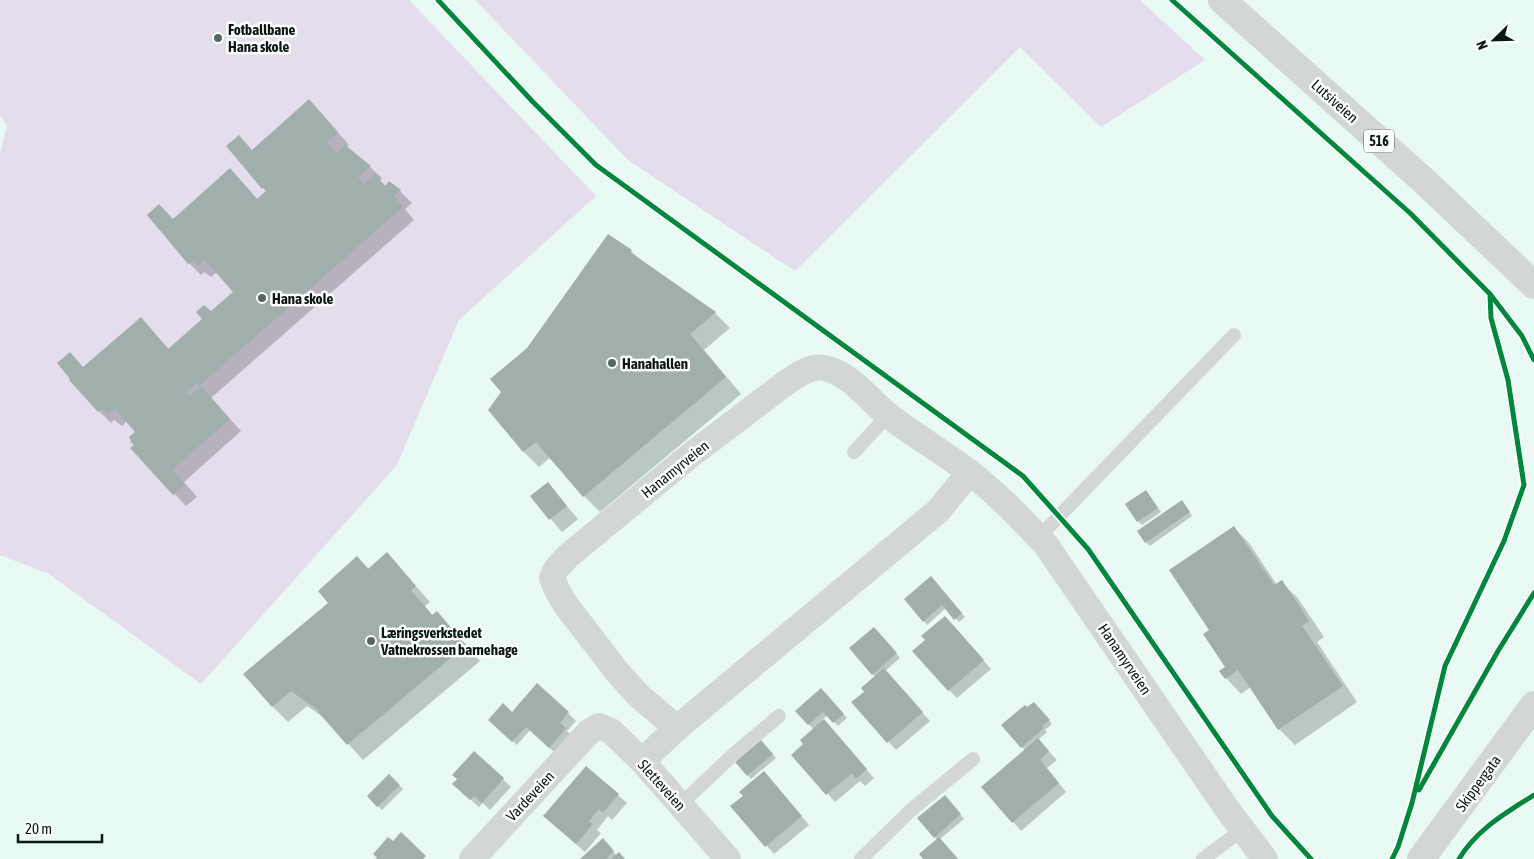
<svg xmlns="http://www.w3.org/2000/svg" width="1534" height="859" viewBox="0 0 1534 859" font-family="'Asap Condensed',sans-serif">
  <rect width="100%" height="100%" fill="#e9f9f4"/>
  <!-- green -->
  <path fill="#e4deec" d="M0,0h409l187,196 -137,124 -62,145 -196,219 -152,-110 -49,-19v-401l7,-29 -7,-9z
    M475,0h665l65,60 -104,67 -81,-80 -225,224 -167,-111z"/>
  <!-- shadow -->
  <path fill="#0003" d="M321,113l28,32 -3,3 24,19 12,11 -2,3 6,5 14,5 12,12 -7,6 9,11 -203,178 30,33 -57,51 13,15 -11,9 -54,-57 3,-4 2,-13 -10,-11 -5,5 -8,-6 -3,3 -12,-12 -15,-43 57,-49 28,30 66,-57 -18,-20 -6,5 -7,-5 -3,3 -12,-12 -16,-43 69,-38 16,18 9,-8 -39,-46 24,5z
    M631,251l11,11 73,51 15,15 -26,22 37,44 -141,118 -16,-16 -33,-39 -12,10 -15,-15 -34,-42 12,-18 26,-43z
    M548,484l30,35 -16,13 -30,-35z
    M1149,495l12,17 -19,13 -4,-4z
    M1186,506l6,10 -42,30 -4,-4z
    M1233,527l16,16 28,42 4,-3 16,15 27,40 -7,5 40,60 -62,43 -16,-16 -28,-42 -10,7 -15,-16v-11l-15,-37z
    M387,554l43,48 -5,4 8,10 4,-3 43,48 -117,99 -37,-41 -19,-13 -19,16 -15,-15 56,-104 28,-46 12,12z
    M934,582l31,35 -6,5 -13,-14 -19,17 -3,-4z
    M953,625l38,44 -34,29 -8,-8z
    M878,632l22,26 -15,13 45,50 -34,29 -43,-48 13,-10 9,-15 -2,-3z
    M825,693l22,25 -9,8 -10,-11 -6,5 52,58 -9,8 -5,-5 -25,21 -42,-47 12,-11 9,-14 -17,-19z
    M1037,707l15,17 -7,6 2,2 -9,8 19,20 -10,8 19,24 -45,39 -38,-44 42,-36 -3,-4 5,-38z
    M568,713l8,8 -9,10 6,6 -16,18 -27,-25 -13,15 -27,-25 22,-6z
    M765,745l11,13 -25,21 -15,-17z
    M474,752l37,35 -21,23 -7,-7 -4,4 -17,-15z
    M586,768l41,35 -15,17 -4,-4 -11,14 4,3 -16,19 -32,-28z
    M389,776l14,13 -21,21 -14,-14z
    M772,781l37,44 -35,29 -42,-48z
    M948,800l16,19 -24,20 18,20h-33l12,-19 -2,-3z
    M603,840l14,16 7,3h-43z"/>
  <!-- building -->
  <path fill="#a0afab" d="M309,99l29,33 -11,10 9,11 9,-8 26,21 -13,11 6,7 11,-10 10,12 4,-5 12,9 -7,6 9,11 -204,179 -2,-3 -11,9 4,4 11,-10 29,33 -57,50 12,15 -12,11 -43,-47 4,-3 -4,-4 1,-1 -2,-3 6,-5 -20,-23 -6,5 -7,-5 -4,3 -29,-32 1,-1 -13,-16 13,-11 13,15 58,-50 27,32 34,-30 -6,-7 8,-7 7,6 22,-19 -28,-32 -7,6 -6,-5 -4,3 -41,-49 12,-11 14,15 57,-51 27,31 9,-8 -3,-3 -1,1 -36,-43 13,-11 13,15z
    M608,234l24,16 -2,2 86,60 -26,22 36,43 -143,120 -47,-55 -13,10 -35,-42 13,-18 -11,-13 37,-31z
    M548,482l19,24 -18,14 -19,-24z
    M1146,490l12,18 -21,14 -12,-18z
    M1182,500l8,12 -45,31 -8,-12z
    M1234,526l40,59 8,-5 27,41 -7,5 41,60 -65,44 -40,-60 -13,9 -6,-8 6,-4 -22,-33 6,-4 -40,-60z
    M387,552l29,34 -5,4 21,25 5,-4 29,34 -119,100 -29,-33 1,-1 -28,-20 -19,16 -29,-33 85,-71 -10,-12 39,-35 11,13z
    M931,576l31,37 -8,7 -12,-15 -19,17 -19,-23z
    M945,616l39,44 -36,31 -36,-40 13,-11 -4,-4z
    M874,627l23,26 -25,22 -23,-27z
    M884,668l39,44 -36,31 -36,-41 13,-10 -3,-4z
    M537,683l32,29 -9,11 6,5 -17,20 -23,-21 -14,15 -24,-22 15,-17 9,9z
    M821,688l23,26 -11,9 -10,-11 -15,13 -13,-14z
    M1034,702l16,18 -8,6 2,2 -23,20 -20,-23 24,-20 2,2z
    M824,719l43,50 -11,10 -4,-6 -26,22 -35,-40 12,-11 -3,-4z
    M1038,738l11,13 -9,9 19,23 -47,40 -31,-36z
    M761,740l12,14 -26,22 -12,-14z
    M474,751l30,27 -22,25 -8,-7 -4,4 -18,-16 5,-5 -5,-4z
    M586,766l33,28 -16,19 -4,-4 -10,12 4,3 -17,20 -33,-28z
    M764,771l38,45 -37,31 -35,-41 13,-10 -4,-4z
    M389,774l11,11 -23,22 -10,-11z
    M945,795l16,19 -27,24 -17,-20z
    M401,832l25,24 -3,3h-47l1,-1 -4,-4 15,-17 5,4z
    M939,837l19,22h-35l-4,-5z
    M603,838l11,13 -8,8h-26z
    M619,852l6,7h-14z"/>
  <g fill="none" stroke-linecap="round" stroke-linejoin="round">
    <!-- lane -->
    <path stroke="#d2d6d5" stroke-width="14" d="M854,452l34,-37
      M1038,538l196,-203
      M680,805l55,-52 44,-37
      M861,859l50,-49 62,-51
      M1203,859l40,-30"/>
    <!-- street -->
    <path stroke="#d2d6d5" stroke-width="26" d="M677,728l-38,-32 -20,-22 -54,-70 -8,-14 -5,-12 4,-9 12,-13 119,-98 96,-73c11,-8 27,-20 41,-17 26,5 44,31 64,47 25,20 55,37 81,57 28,21 53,48 77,73l181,264 38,50
      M642,761l35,-33 261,-217 32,-39
      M472,859l117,-127 10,-6 12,5 31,30 86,98"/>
    <!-- secondary -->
    <path stroke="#d2d6d5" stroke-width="28" d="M1421,859l113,-154"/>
    <!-- primary -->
    <path stroke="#d2d6d5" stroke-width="28" d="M1222,0l201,180 111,105"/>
    <!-- cycleway casing -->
    <g stroke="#fff" stroke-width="8">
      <path id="cycleway" d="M438,0l95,102 63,63 427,311 65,73 184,267 39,43
        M1172,0l238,213 80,81 32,42 12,24
        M1419,790l79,-139 36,-58
        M1392,859l6,-12 14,-44 33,-137 59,-125 20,-56 -16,-105 -17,-62 -1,-24
        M1459,859c18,-30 47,-46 75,-64"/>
    </g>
    <!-- cycleway -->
    <use href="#cycleway" stroke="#00873e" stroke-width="5"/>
  </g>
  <!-- markers -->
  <g fill="#566763" stroke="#fff" stroke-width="2">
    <circle cx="218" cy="38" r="5"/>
    <circle cx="262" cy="298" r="5"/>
    <circle cx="612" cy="363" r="5"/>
    <circle cx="371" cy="641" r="5"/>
  </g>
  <g text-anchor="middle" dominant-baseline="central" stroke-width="5" stroke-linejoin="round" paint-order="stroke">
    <!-- shield labels -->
    <rect fill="#fff" stroke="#515d5b" stroke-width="1" x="1364" y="129.5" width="30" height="23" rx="4"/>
    <g font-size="14" font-weight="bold" fill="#071815">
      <text x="1379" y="141">516</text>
    </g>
    <!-- poi labels -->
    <g font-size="15" font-weight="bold" fill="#071815" stroke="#fff" text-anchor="start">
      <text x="228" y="29">Fotballbane<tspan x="228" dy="17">Hana skole</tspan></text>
      <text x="272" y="298">Hana skole</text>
      <text x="622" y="363">Hanahallen</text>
      <text x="381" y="632">Læringsverkstedet<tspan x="381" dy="17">Vatnekrossen barnehage</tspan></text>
    </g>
    <!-- street labels -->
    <g font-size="15" fill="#071815" stroke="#fff">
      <text transform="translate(1335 101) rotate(42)">Lutsiveien</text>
      <text transform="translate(675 469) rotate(-39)">Hanamyrveien</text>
      <text transform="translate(1125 659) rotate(56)">Hanamyrveien</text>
      <text transform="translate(1478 783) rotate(-54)">Skippergata</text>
      <text transform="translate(662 785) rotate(48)">Sletteveien</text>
      <text transform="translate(530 796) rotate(-47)">Vardeveien</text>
    </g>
  </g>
  <!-- north arrow -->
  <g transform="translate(1494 40) rotate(247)" stroke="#ffffff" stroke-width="4" paint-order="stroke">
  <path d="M0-4L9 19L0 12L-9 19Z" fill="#071815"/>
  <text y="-8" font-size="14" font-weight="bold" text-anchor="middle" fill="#071815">N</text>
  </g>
  <!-- scale -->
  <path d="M18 834v8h84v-8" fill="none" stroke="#071815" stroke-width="2.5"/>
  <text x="25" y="834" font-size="15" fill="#071815" stroke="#ffffff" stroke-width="4" paint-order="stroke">20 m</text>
</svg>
